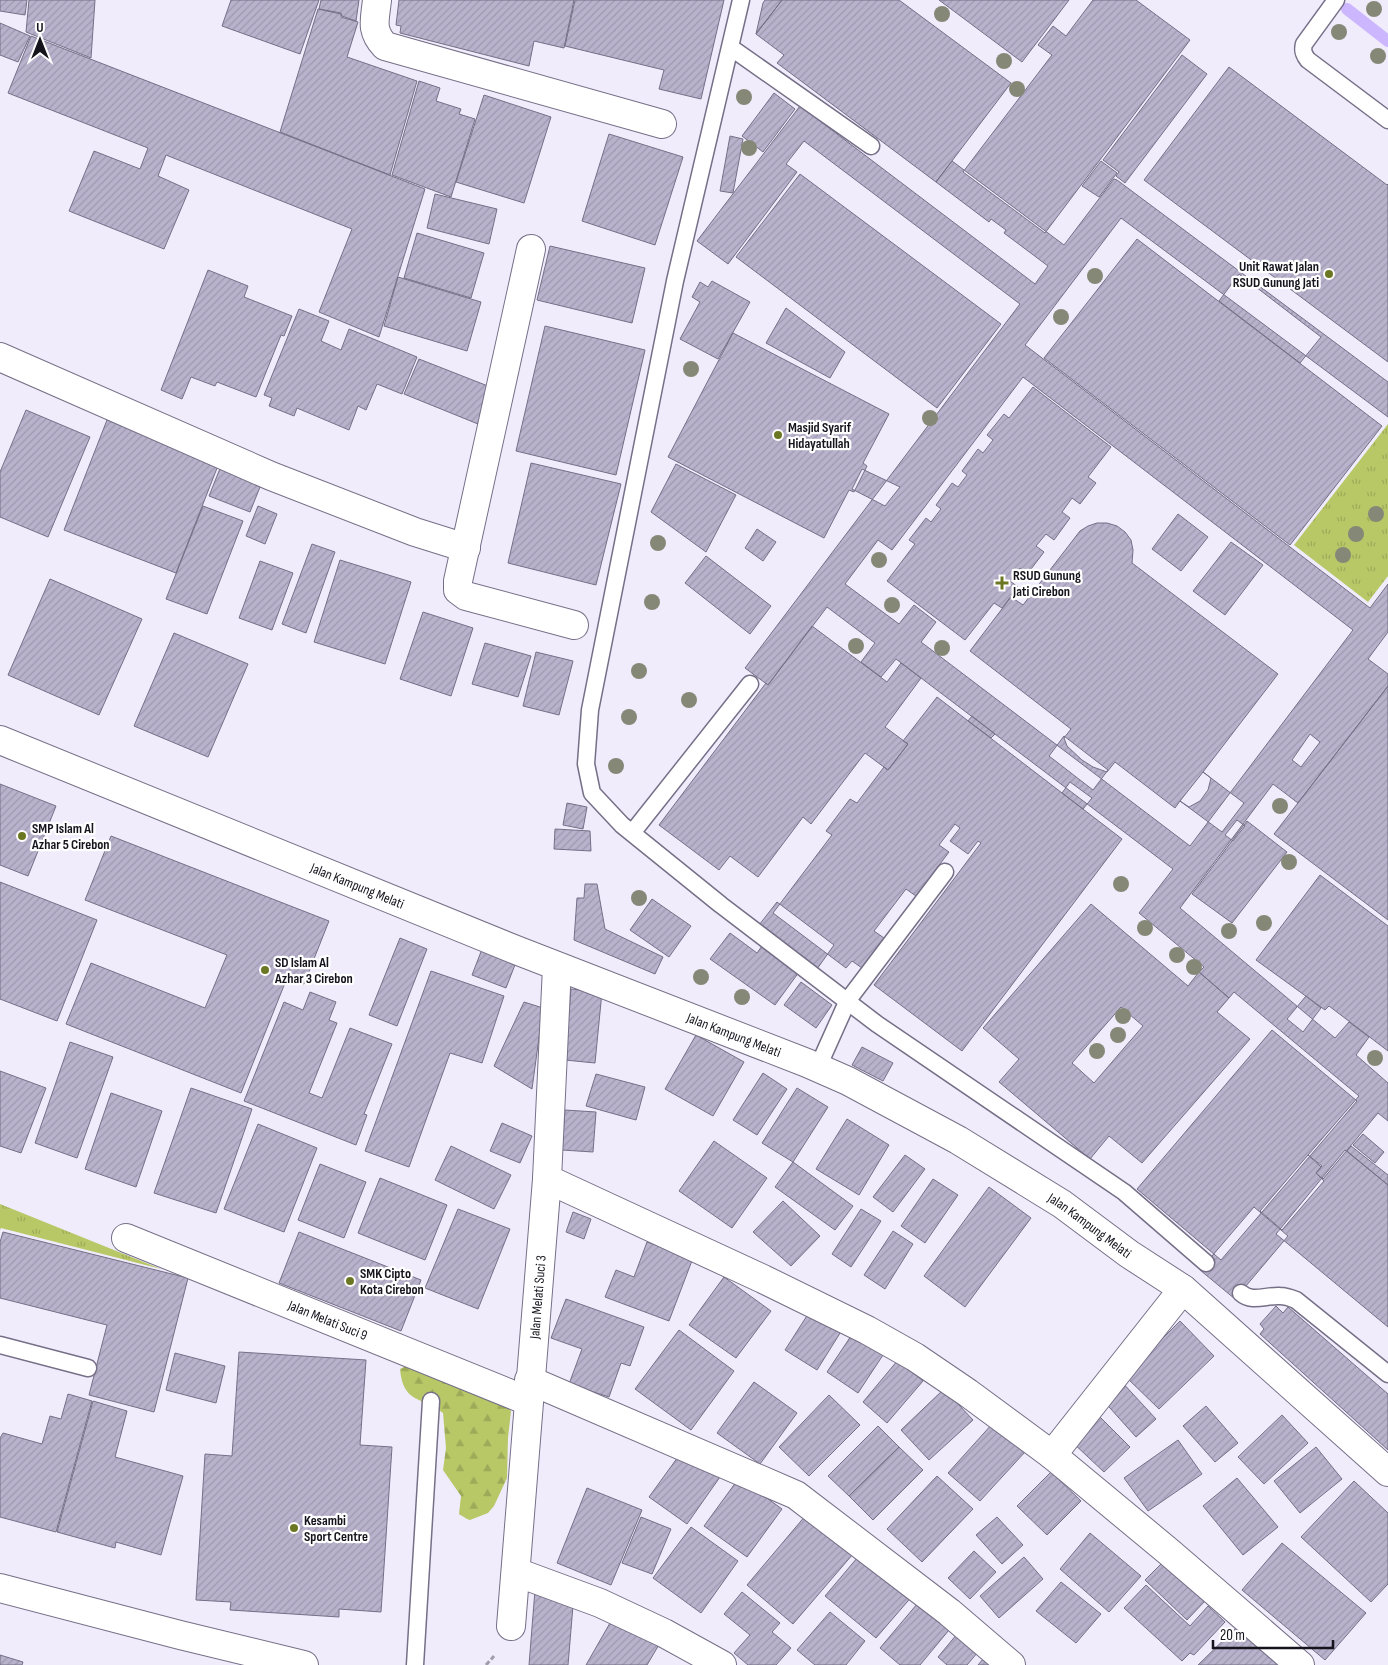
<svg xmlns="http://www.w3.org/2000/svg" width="1388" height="1665" viewBox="0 0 1388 1665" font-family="'Sofia Sans Condensed',sans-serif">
  <defs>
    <pattern id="grass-tufts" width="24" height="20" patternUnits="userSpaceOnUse" patternTransform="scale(1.25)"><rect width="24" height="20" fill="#b8c867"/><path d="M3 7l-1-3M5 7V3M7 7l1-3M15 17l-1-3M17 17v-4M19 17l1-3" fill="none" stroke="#9dab59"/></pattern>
    <pattern id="forest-firs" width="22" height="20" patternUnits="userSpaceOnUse" patternTransform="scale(1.25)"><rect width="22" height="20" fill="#b8c867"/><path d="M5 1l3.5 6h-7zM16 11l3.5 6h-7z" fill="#9dab59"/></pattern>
    <pattern id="building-hatch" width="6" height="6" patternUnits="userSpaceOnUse" patternTransform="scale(1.25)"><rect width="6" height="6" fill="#b9b2cc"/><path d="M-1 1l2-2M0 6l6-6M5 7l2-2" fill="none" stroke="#9e98af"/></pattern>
  </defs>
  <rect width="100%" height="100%" fill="#f0ecfc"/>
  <!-- grass -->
  <path fill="url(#grass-tufts)" d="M1388,424v152l-20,26 -74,-57z
    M0,1204l161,65 -160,-41 -1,2z"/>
  <!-- forest -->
  <path fill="url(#forest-firs)" d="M406,1366l102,41 3,4 -3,27 -1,40 -13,28 -6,7 -18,7 -3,-1 -8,-5 2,-18 -18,-26 3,-22 -3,-35c-23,-17 -40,-10 -43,-44z"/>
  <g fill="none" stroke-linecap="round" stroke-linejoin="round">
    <!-- stream -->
    <path stroke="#ccb6fe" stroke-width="12" d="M1347,9l41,32"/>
  </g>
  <!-- building -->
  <path fill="url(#building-hatch)" stroke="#756f87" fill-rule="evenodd" d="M0,0h27l-2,15 -25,-4z
    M29,0h66l-4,58 -65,-26z
    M231,0h88l-19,54 -78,-28z
    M321,0h38l-3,21 -14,-5 -1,-3 -22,-4z
    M399,0h175l-10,48 -30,-7 -5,25 -129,-33 1,-7 -5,-1z
    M575,0h149l-23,99 -42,-10 5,-19 -99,-24z
    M765,0h17l-26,34 7,-31z
    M782,0h117l112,83 -75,99 -159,-119 7,-8 -28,-21z
    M939,0h130l-47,62z
    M1093,0h43l54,40 -145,193 -82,-61 89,-117 -14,-10 15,-19 13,10z
    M318,9l23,5v3l17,5 -11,35 70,24 -27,94 -110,-43z
    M0,23l30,13 -12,26 -18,-7z
    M31,36l394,153 -46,148 -60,-25 33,-83 -186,-74 -8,21 31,14 -25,59 -95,-38 25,-60 46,18 8,-21 -140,-55z
    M1182,55l25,19 -82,109 -9,-7 3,-4 -16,-12z
    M1229,67l158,118 1,-1v178l-244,-182z
    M419,81l21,7 -4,13 25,8 -2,5 16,5 -24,78 -59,-22z
    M774,93l21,16 -32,43 -21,-16z
    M484,95l67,22 -27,86 -68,-21z
    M800,106l235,178 13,-18 -44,-33 2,-3 -15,-11 -2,3 -53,-40 16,-21 112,84 50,-66 3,1 271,202v35l-267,-199 -96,127 345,263 18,-24v48l-20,27 20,15v12l-90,117 -25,-19 -93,124 155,130 14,-16 20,15 -13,18 32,28v38l-10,-8 -55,66 -7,-6 6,-7 -14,-11 51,-59 -125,-104 -5,6 -30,-26 5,-5 -65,-54 34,-44 -277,-210 -15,18 -20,-15 14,-19 -48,-36 -59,78 -23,-17 275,-364 -216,-163 -18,23 11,8 -69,92 -31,-23zM1023,377l330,253 -163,216 -269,-204 15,-20 -22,-17 -15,19 -54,-40 33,-44 14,10zM1310,734l10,8 -19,25 -9,-7z
    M609,134l74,23 -28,88 -73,-24z
    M730,136l13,3 -10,54 -13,-2z
    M1101,161l16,12 -18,24 -17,-11z
    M800,174l201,150 -64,84 -201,-151z
    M435,194l62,15 -8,35 -62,-16z
    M417,233l67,20 -13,45 -67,-20z
    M1137,239l245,187 -92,119 -246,-187z
    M550,246l95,22 -13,55 -95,-23z
    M208,270l40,16 -4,11 48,19 -8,20 -3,-1 -25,62 -39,-15 -2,4 -24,-9 -9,22 -21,-9z
    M1239,274l82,63 -21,26 -81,-62z
    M398,277l83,25 -14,49 -83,-25z
    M712,281l38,21 -32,57 -38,-20 20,-37 -8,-5 8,-15 8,5z
    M786,308l59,44 -15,26 -64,-35z
    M299,309l30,12 -8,20 20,9 8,-21 68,28 -15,37 -25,-10 -11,26 -8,-4 -9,24 -52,-22 -3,8 -25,-10 3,-8 -8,-3z
    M545,326l100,24 -29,125 -100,-24z
    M733,333l156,81 -26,49 4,3 -13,26 -5,-2 -25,48 -156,-81z
    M419,359l74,29 -15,36 -74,-30z
    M1033,387l78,60 -23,30 8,6 -16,21 -8,-6 -10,14 8,6 -16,22 -8,-6 -10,12 8,6 -16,21 -8,-5 -10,13 8,6 -16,21 -8,-5 -29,37 -78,-59 28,-37 -6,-4 17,-22 5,4 10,-13 -5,-4 16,-22 6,4 9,-12 -5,-4 16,-22 5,4 10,-13 -6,-5 17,-21 5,4z
    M26,410l64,27 -42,100 -48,-20v-45z
    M107,420l112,43 -43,110 -112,-43z
    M223,461l41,16 -14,35 -41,-16z
    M531,463l90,21 -25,101 -88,-22z
    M676,464l60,31 -30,57 -55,-40z
    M862,469l38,18 -15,19 -33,-17z
    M203,506l40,15 -36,93 -41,-15z
    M258,506l19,8 -12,30 -19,-8z
    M1178,514l30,23 -27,34 -29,-22z
    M1097,523h10l10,3 8,6 6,8 2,10 -1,13 146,111 -75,98 8,6 -3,12 -8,11 -11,6 -9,-6 -5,7 -60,-46 -8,10 -14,-5 -11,-7 -15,-14 -3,-8 7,-9 -101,-78 41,-54 12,8 57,-74 8,-5z
    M757,529l19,13 -13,19 -18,-13z
    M1231,542l32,23 -38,50 -32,-24z
    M312,544l23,8 -29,81 -24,-9z
    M706,556l65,50 -21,28 -65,-51z
    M340,560l71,22 -26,82 -71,-22z
    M260,561l33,12 -21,57 -33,-12z
    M50,579l92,40 -43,96 -91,-40z
    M423,612l50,16 -22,68 -51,-17z
    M812,626l75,56 14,-19 20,15 -36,49 23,17 -20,26 -23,-17 -54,71 -8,-7 -45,60 -28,-21 -11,14 -60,-45 107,-142 2,2z
    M174,633l74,31 -40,93 -74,-31z
    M485,643l46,13 -13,41 -46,-13z
    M536,652l37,9 -14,54 -36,-9z
    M1388,686v234l-114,-86z
    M937,697l185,142 -160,212 -88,-66 107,-142 -3,-2 -10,13 -18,-13 10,-13 -5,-4 -16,21 10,7 -33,44 -10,-7 -32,42 10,7 -22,30 -10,-7 -6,7 -73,-55 59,-78 -6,-4 24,-32 7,4 27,-36 4,3 20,-26 -5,-3z
    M972,716l23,18 -4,4 -23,-17z
    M1064,736l44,34 -15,20 -44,-34z
    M1203,772l41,31 -22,29 -42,-31z
    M1070,782l22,16 -9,11 -21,-16z
    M0,784l56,22 -28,70 -28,-11z
    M567,803l20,4 -4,22 -20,-4z
    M1237,820l8,6 -12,15 -8,-6z
    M1247,821l40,31 -55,71 -40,-29z
    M555,829l35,2 1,20 -37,-2z
    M111,836l218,85 -25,63 -17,-6 -46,115 -175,-69 25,-61 114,45 22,-53 -142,-55z
    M1320,875l68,51v125l-59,-45 -4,4 -69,-50z
    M0,882l97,38 -40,101 -57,-22z
    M585,884h12l8,45 58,28 -8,17 -81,-34 3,-42h7z
    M652,899l39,27 -22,31 -39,-27z
    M777,902l57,43 -17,24 -58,-44z
    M1091,904l97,82 11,-14 30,26 -12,14 33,27 -108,124 -33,-27 -19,23 -91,-77 20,-23 -36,-31zM1121,1007l22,19 -49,57 -22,-20z
    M730,933l27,20 5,-7 37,26 -24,33 -65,-46z
    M400,938l27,11 -30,77 -28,-11z
    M484,944l34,13 -12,31 -34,-13z
    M431,971l73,25 -22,67 -32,-10 -41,114 -44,-16z
    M801,982l31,23 -16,23 -32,-23z
    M571,989l31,3 -7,71 -30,-3z
    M310,992l26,10 -7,18 8,3 -28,70 13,5 28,-70 42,16 -28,70 3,1 -11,30 -112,-44 40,-99 19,8z
    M1306,996l15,12 -18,24 -16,-13z
    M524,1002l19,6 -11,81 -38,-23z
    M1272,1030l85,71 -136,159 -84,-71z
    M696,1035l48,27 -31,54 -48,-27z
    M70,1042l43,15 -36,101 -42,-15z
    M862,1047l31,16 -10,18 -31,-16z
    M0,1071l46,17 -25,65 -21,-7z
    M763,1073l24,16 -30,46 -24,-15z
    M596,1074l49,13 -9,33 -50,-14z
    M191,1088l61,21 -36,104 -62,-20z
    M797,1088l31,19 -35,55 -31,-19z
    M111,1093l51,18 -26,76 -51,-18z
    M565,1110l31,2 -3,40 -31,-2z
    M847,1119l42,26 -30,50 -43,-26z
    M502,1123l30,13 -12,27 -30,-12z
    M258,1124l59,24 -33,84 -60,-23z
    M1363,1134l21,18 -9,11 -22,-18z
    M714,1141l53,37 -35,50 -53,-37z
    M451,1146l60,29 -17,34 -59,-29z
    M1351,1146l37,29v10l-41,-34z
    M1345,1150l43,35v142l-112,-93z
    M905,1155l20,14 -32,43 -20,-15z
    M1308,1155l13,12 -5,6 8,8 -42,49 -22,-19z
    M793,1162l60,44 -18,24 -60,-43z
    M320,1164l46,18 -22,56 -46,-18z
    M380,1178l67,27 -22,55 -67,-27z
    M933,1179l25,16 -33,48 -24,-17z
    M989,1187l42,31 -66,89 -41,-31z
    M783,1201l37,35 -29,30 -38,-34z
    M1254,1207l34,29 -53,63 -35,-29z
    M458,1209l52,20 -32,80 -53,-21z
    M861,1209l20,12 -30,46 -19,-13z
    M573,1212l18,7 -7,20 -18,-7z
    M893,1231l20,13 -28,45 -21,-14z
    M3,1232l185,46 -34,134 -65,-17 18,-70 -107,-27v-56z
    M299,1232l122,48 -20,51 -122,-48z
    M647,1242l46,16 -24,63 -64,-24 11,-27 18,7z
    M724,1277l47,34 -35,47 -47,-33z
    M566,1299l78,28 -14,39 -9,-3 -12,34 -40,-13 13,-35 -31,-11z
    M1276,1306l7,7 5,-6 100,87v56l-128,-116 4,-5 -4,-5z
    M810,1311l32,19 -25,40 -32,-20z
    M1180,1321l34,35 -55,53 -34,-33z
    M679,1330l55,41 -43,59 -56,-41z
    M855,1330l30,22 -27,41 -31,-21z
    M239,1352l127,8 -6,85 32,2 -11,165 -42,-3v8l-109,-7 1,-8 -35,-2 9,-146 27,2z
    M175,1353l50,13 -9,37 -50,-13z
    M898,1360l25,21 -36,42 -24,-21z
    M1120,1380l36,39 -20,18 -35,-39z
    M754,1382l43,31 -37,51 -43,-31z
    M944,1389l29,31 -44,40 -28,-30z
    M68,1394l24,7 -36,131 -56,-15v-79l3,-5 39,11 8,-28 11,3z
    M829,1395l31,30 -51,51 -30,-29z
    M93,1401l34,10 -12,46 68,19 -22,79 -45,-13 -1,6 -58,-16z
    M1206,1406l32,37 -23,19 -32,-36z
    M1097,1414l33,33 -26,25 -33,-31z
    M1282,1415l26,28 -44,41 -26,-27z
    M993,1423l32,29 -45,49 -32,-28z
    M878,1426l21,21 -50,49 -21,-20z
    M1178,1440l24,34 -54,37 -24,-33z
    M899,1447l24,23 -50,50 -24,-24z
    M1316,1447l26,32 -42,34 -26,-32z
    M683,1450l37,27 -33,47 -38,-27z
    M1051,1472l30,29 -34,34 -30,-29z
    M937,1476l36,33 -51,53 -35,-33z
    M739,1478l43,31 -35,48 -43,-31z
    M1237,1478l41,49 -35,28 -40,-49z
    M1354,1481l34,32v71l-17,18 -70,-65z
    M587,1488l55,22 -31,75 -54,-22z
    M806,1515l47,39 -60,70 -46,-39z
    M641,1517l30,12 -19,45 -30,-11z
    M997,1517l26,28 -21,19 -26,-29z
    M691,1527l47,34 -37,52 -48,-35z
    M1090,1533l51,43 -32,36 -49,-43z
    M1282,1543l84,70 -41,47 -83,-70z
    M863,1551l51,43 -38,44 -51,-42z
    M974,1551l22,21 -26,27 -22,-21z
    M1024,1557l19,22 -44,39 -19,-22z
    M1166,1559l41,40 -20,21 -42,-40z
    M1061,1582l40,32 -25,29 -40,-32z
    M1146,1585l44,41 18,-20 17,16 -31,33 -4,-2 -8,8 -58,-53z
    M535,1590l39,4 -6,71h-39z
    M742,1592l38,31 -8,9 19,16 -15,17h-28l-14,-12 16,-18 -26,-21z
    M923,1597l31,27 -34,41h-20l-20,-17z
    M830,1612l35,29 -19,24h-31l-18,-15z
    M614,1616l46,27 -13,22h-61z
    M1241,1623l39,40 -2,2h-80z
    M962,1628l21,18 -16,19h-20l-9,-8z
    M988,1653l14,12h-24z
    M0,1655l23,7 -1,3h-22z"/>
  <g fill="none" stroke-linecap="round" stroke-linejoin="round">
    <!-- service casing -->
    <g stroke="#766f87" stroke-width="19">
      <path id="service" d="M741,0l-66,281 -85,429 -4,54 6,29 30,32 99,80 156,119 247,168 82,71
        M1336,0l-32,44c-2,7 0,11 4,16l80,60
        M730,47l141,99
        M632,833l118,-149
        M818,1067l30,-67 97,-128
        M1241,1293c11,10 25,2 39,3 6,0 11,2 16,4l92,74
        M0,1345l88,23
        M415,1665l16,-264"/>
    </g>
    <!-- minor casing -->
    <g stroke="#766f87" stroke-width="30">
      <g id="minor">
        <path d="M377,0c-2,20 -7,30 8,46l277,78"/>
        <path d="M531,249l-73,332v9l8,6 108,29"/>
        <path d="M0,357l271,119 144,56 51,16"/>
        <path id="s1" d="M0,740l516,210 291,113 41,18 110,59 104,64 67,50 54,35 205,183"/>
        <path d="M547,1179l216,100 104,51 48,27 53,36 84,62 117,97 131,113"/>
        <path id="s2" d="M126,1238l402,163"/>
        <path d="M529,1380l267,115 153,117 62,53"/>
        <path d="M1052,1455l131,-166"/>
        <path d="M516,1572l84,31 64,30 58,32"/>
        <path d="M0,1588l180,47 124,30"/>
        <path id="s3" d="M511,1626l36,-447 10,-212"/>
      </g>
    </g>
    <!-- path -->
    <path stroke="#a09daa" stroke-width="3" stroke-dasharray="5 2.5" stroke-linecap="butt" d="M486,1665l8,-9"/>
    <!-- service -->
    <use href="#service" stroke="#fff" stroke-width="16"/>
    <!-- minor -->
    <use href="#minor" stroke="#fff" stroke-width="28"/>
  </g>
  <!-- trees -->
  <g fill="#868877">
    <circle cx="1374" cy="9" r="8"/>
    <circle cx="942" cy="14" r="8"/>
    <circle cx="1339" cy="32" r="8"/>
    <circle cx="1378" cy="56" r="8"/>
    <circle cx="1004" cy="61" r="8"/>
    <circle cx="1017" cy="89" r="8"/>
    <circle cx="744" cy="97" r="8"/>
    <circle cx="749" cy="148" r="8"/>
    <circle cx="1095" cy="276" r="8"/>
    <circle cx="1061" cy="317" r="8"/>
    <circle cx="691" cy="369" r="8"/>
    <circle cx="930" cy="418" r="8"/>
    <circle cx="1376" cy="514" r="8"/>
    <circle cx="1356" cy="534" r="8"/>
    <circle cx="658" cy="543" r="8"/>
    <circle cx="1343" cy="555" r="8"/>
    <circle cx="879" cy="560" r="8"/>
    <circle cx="652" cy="602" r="8"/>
    <circle cx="892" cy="605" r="8"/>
    <circle cx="856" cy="646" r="8"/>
    <circle cx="942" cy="648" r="8"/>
    <circle cx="639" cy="671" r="8"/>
    <circle cx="689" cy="700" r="8"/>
    <circle cx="629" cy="717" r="8"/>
    <circle cx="616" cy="766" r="8"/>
    <circle cx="1280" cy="806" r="8"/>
    <circle cx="1289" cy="862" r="8"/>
    <circle cx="1121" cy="884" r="8"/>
    <circle cx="639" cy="898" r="8"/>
    <circle cx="1264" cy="923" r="8"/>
    <circle cx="1145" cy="928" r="8"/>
    <circle cx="1229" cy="931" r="8"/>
    <circle cx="1177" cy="955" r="8"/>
    <circle cx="1194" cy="967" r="8"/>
    <circle cx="701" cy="977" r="8"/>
    <circle cx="742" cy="997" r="8"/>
    <circle cx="1123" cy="1016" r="8"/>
    <circle cx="1118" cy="1035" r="8"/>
    <circle cx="1097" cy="1051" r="8"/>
    <circle cx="1375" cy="1058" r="8"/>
  </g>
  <!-- markers -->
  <g fill="#6b7722" stroke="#fff" stroke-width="2">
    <circle cx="1329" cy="274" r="5"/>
    <circle cx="778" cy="435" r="5"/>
    <path d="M999.5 575.5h5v5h5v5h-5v5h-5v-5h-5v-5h5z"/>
    <circle cx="22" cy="836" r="5"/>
    <circle cx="265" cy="970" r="5"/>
    <circle cx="350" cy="1281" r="5"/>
    <circle cx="294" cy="1528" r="5"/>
  </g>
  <g text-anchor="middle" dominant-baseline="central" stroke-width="4.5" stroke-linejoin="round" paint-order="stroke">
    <!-- poi labels -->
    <g font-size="14" font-weight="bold" fill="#15131c" stroke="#fff" text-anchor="start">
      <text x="1319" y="266" text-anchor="end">Unit Rawat Jalan<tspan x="1319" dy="16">RSUD Gunung Jati</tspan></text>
      <text x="788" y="427">Masjid Syarif<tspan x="788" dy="16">Hidayatullah</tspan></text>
      <text x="1013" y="575">RSUD Gunung<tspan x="1013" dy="16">Jati Cirebon</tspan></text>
      <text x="32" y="828">SMP Islam Al<tspan x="32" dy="16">Azhar 5 Cirebon</tspan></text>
      <text x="275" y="962">SD Islam Al<tspan x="275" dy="16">Azhar 3 Cirebon</tspan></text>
      <text x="360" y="1273">SMK Cipto<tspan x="360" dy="16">Kota Cirebon</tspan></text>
      <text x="304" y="1520">Kesambi<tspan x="304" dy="16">Sport Centre</tspan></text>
    </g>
    <!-- street labels -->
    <g font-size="14" fill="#15131c" stroke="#fff">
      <text stroke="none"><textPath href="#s1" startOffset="386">Jalan Kampung Melati</textPath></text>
      <text stroke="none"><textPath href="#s1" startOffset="791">Jalan Kampung Melati</textPath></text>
      <text stroke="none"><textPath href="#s1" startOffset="1196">Jalan Kampung Melati</textPath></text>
      <text stroke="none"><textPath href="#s3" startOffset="330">Jalan Melati Suci 3</textPath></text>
      <text stroke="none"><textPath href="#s2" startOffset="218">Jalan Melati Suci 9</textPath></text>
    </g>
  </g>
  <!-- north arrow -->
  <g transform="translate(40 40)" stroke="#ffffff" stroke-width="4" paint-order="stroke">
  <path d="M0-4L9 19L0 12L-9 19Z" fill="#15131c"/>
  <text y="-8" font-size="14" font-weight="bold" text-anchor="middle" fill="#15131c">U</text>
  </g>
  <!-- scale -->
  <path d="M1213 1640v8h120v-8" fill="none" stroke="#15131c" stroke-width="2.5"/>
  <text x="1220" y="1640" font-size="15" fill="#15131c" stroke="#ffffff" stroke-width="4" paint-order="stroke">20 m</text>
</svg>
